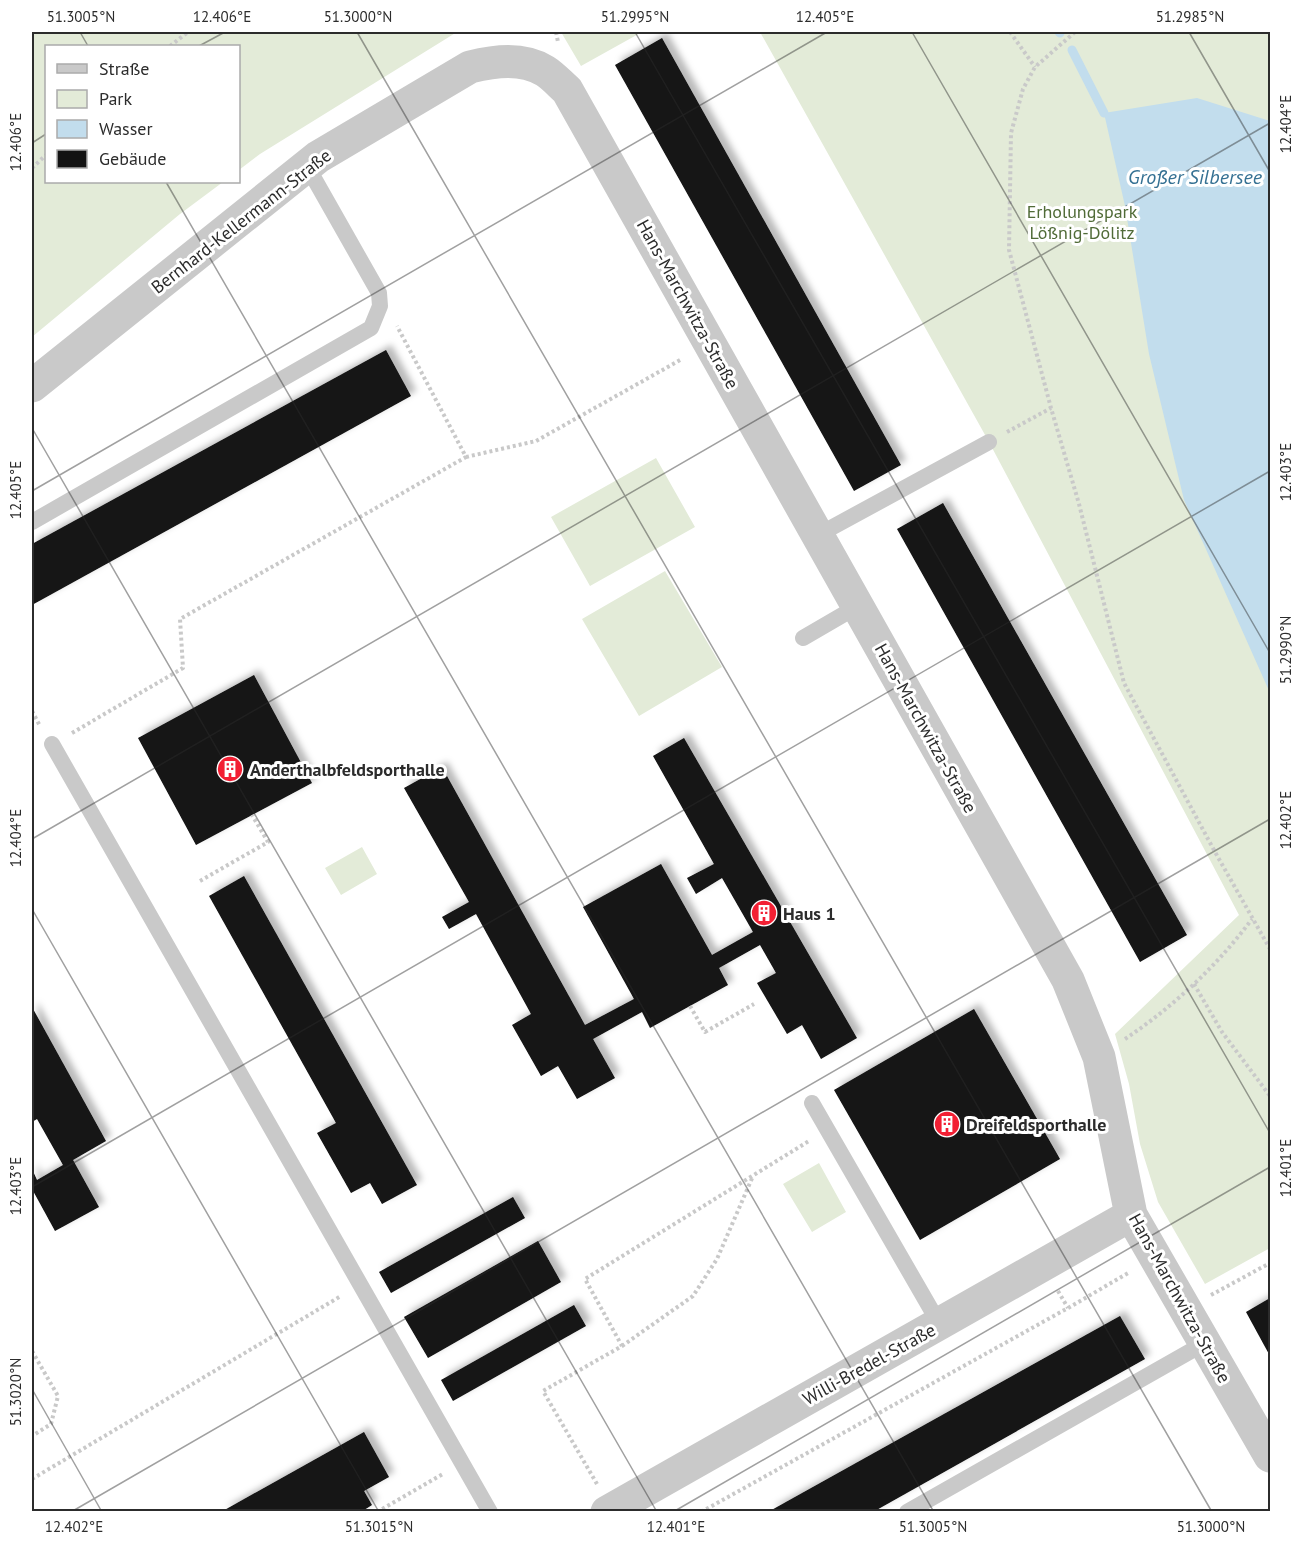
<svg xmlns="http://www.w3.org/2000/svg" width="1302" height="1543" viewBox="0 0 1302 1543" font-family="'PT Sans',sans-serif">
  <defs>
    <filter id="shadow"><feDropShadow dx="5.5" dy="-5.5" stdDeviation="3" flood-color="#0004"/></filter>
  </defs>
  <rect width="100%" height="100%" fill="#fff"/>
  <!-- green -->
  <path fill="#e3ebd8" d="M32,32h425l-197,122 -21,16 -1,-124h-192v136h177l-43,32 -148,123z
    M561,32h81l-61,34z
    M760,32h510v1216l-65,36 -47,-82 -18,-58 -11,-60 -14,-50 124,-119 -250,-473z
    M656,458l39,69 -105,59 -39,-69z
    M665,571l57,96 -83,49 -57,-97z
    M362,847l15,27 -36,21 -16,-27z
    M819,1163l27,49 -34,20 -29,-48z"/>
  <!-- water -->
  <path fill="#c2dded" d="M1197,98l73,23v572l-86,-193 -35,-146 -24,-148 -21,-93z"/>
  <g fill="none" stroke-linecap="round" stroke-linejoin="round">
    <!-- stream -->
    <path stroke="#c2dded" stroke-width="9" d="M1059,32l1,1
      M1072,50l32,63"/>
  </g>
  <!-- building -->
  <path fill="#131313" filter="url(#shadow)" d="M662,38l239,427 -47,26 -239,-426z
    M386,350l25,46 -379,209v-61z
    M943,503l244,432 -47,27 -243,-433z
    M254,675l58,108 -116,62 -58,-107z
    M684,738l173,300 -36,21 -19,-34 -15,9 -30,-51 19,-10 -16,-28 -41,23 9,17 -78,43 -8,-16 -49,27 22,39 -38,21 -19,-33 -17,10 -29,-51 19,-11 -55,-100 -27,15 -7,-12 27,-15 -65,-114 38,-21 143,258 49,-26 -51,-92 78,-43 51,91 41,-23 -31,-54 -26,16 -9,-16 27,-14 -61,-108z
    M244,876l173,309 -35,19 -12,-21 -19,10 -34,-60 19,-10 -127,-227z
    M32,1007l74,134 -33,19 26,47 -44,24 -23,-42v-20l5,11 26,-15 -26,-46 -5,3z
    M974,1009l86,150 -140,81 -86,-150z
    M513,1197l12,21 -134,75 -12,-21z
    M538,1241l23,41 -133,76 -24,-41z
    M1270,1298v58l-24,-44z
    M574,1305l12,21 -133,75 -12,-21z
    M1120,1316l25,43 -272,153h-105z
    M364,1432l25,45 -25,14 8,14 -11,7h-140z"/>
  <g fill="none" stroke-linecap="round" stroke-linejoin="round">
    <!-- path -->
    <path stroke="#c9c9c9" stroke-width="4" stroke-dasharray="3 3" stroke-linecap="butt" d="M556,32l2,10
      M1010,32l25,35
      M1075,32l-40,35 -12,22 -12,44 -2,117 42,158 28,96 45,179 91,169 55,97
      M170,46l18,-14
      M32,168l14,-13
      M1007,432l44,-24
      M466,457l70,-16 146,-82
      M32,711l8,15
      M72,733l111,-65 -3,-49 286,-162 -69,-131
      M200,881l68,-39 -16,-27
      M1194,984l28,48 48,64
      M690,1006l15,26 49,-28
      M1125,1039c48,-32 92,-73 127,-120
      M1058,1291l10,17
      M1211,1295l59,-32
      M622,1346l71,-50 24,-37 36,-83
      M32,1351l26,45 -7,28 -19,12
      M32,1479l309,-183
      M597,1484l-54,-93 79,-45 -37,-67 224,-138
      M377,1512l66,-38
      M701,1512l367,-204 62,-36"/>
    <!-- lane -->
    <path stroke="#c9c9c9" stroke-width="16" d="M32,522l339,-194 9,-22 -1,-13 -72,-127
      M818,535l171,-93
      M803,638l55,-32
      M52,744l438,768
      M812,1103l128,222
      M907,1512l298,-169"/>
    <!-- street -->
    <path stroke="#c9c9c9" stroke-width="33" d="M32,386l286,-229 152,-90c25,-6 52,-10 75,4 8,5 15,13 22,19l501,890 31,77 32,158 139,241
      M607,1512l524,-297"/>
  </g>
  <!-- ticks -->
  <path fill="none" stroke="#2c2c2c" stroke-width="1.5" stroke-opacity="0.45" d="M80,32l8,14M357,32l855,1480M635,32l635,1101M912,32l358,621M1189,32l81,140M199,46l26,-14M32,143l14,-9M166,182l768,1330M32,428l625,1084M32,491l795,-459M32,839l1238,-716M32,909l347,603M32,1187l1238,-716M32,1389l70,123M71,1512l1199,-693M673,1512l597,-345"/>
  <!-- icons -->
  <defs>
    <g id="building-disc" transform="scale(1.35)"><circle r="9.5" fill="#f21f33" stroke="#fff"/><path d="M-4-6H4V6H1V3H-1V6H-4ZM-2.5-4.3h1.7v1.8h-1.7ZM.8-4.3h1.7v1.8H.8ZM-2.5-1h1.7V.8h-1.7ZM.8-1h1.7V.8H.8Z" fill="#fff"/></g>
  </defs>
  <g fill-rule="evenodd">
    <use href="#building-disc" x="230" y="769"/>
    <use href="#building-disc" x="764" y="913"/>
    <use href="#building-disc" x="947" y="1124"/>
  </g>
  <g text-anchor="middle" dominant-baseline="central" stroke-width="6" stroke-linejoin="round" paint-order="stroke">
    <!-- park labels -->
    <g font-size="18" fill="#506b37" stroke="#fff">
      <text x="1082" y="211">Erholungspark<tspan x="1082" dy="21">Lößnig-Dölitz</tspan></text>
    </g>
    <!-- street labels -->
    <g font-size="18" fill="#2c2c2c" stroke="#fff">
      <text transform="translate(241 221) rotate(-38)">Bernhard-Kellermann-Straße</text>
      <text transform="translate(688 304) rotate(61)">Hans-Marchwitza-Straße</text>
      <text transform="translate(926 728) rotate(61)">Hans-Marchwitza-Straße</text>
      <text transform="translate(1180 1298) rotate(61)">Hans-Marchwitza-Straße</text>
      <text transform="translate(869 1364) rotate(-29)">Willi-Bredel-Straße</text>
    </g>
    <!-- poi labels -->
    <g font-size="18" font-weight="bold" fill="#2c2c2c" stroke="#fff" text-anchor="start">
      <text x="250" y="769">Anderthalbfeldsporthalle</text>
      <text x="783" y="913">Haus 1</text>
      <text x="966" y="1124">Dreifeldsporthalle</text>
    </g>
    <!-- water labels -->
    <g font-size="20" font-style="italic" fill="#357193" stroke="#fff">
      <text x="1195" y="177">Großer Silbersee</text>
    </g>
  </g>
  <!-- border -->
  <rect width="1302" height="1543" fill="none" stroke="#ffffff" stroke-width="66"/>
  <!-- legend -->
  <rect x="45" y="45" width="195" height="138" fill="#ffffff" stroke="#ababab" stroke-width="1.5"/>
  <rect x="57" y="64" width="30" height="9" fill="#c9c9c9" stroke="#ababab" stroke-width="1.5"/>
  <text x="99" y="75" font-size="18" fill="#2c2c2c">Straße</text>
  <rect x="57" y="90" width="30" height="18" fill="#e3ebd8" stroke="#ababab" stroke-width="1.5"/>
  <text x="99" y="105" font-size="18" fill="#2c2c2c">Park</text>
  <rect x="57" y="120" width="30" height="18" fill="#c2dded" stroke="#ababab" stroke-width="1.5"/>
  <text x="99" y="135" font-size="18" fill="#2c2c2c">Wasser</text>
  <rect x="57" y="150" width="30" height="18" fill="#131313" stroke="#ababab" stroke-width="1.5"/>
  <text x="99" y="165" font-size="18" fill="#2c2c2c">Gebäude</text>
  <rect x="33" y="33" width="1236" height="1477" fill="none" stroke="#2c2c2c" stroke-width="2"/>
  <g font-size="15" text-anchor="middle" fill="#2c2c2c">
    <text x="81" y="22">51.3005°N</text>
    <text x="222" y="22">12.406°E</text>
    <text x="358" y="22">51.3000°N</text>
    <text x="635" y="22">51.2995°N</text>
    <text x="825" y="22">12.405°E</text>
    <text x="1190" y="22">51.2985°N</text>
    <text transform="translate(1286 124) rotate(-90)" y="5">12.404°E</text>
    <text transform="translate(16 142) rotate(-90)" y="5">12.406°E</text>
    <text transform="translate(1286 472) rotate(-90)" y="5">12.403°E</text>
    <text transform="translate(16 490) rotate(-90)" y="5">12.405°E</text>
    <text transform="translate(1286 650) rotate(-90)" y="5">51.2990°N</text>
    <text transform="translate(1286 820) rotate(-90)" y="5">12.402°E</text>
    <text transform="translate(16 838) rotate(-90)" y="5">12.404°E</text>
    <text transform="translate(1286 1168) rotate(-90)" y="5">12.401°E</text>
    <text transform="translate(16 1186) rotate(-90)" y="5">12.403°E</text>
    <text transform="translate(16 1392) rotate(-90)" y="5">51.3020°N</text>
    <text x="74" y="1532">12.402°E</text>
    <text x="379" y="1532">51.3015°N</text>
    <text x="676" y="1532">12.401°E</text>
    <text x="933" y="1532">51.3005°N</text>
    <text x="1211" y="1532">51.3000°N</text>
  </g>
</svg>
